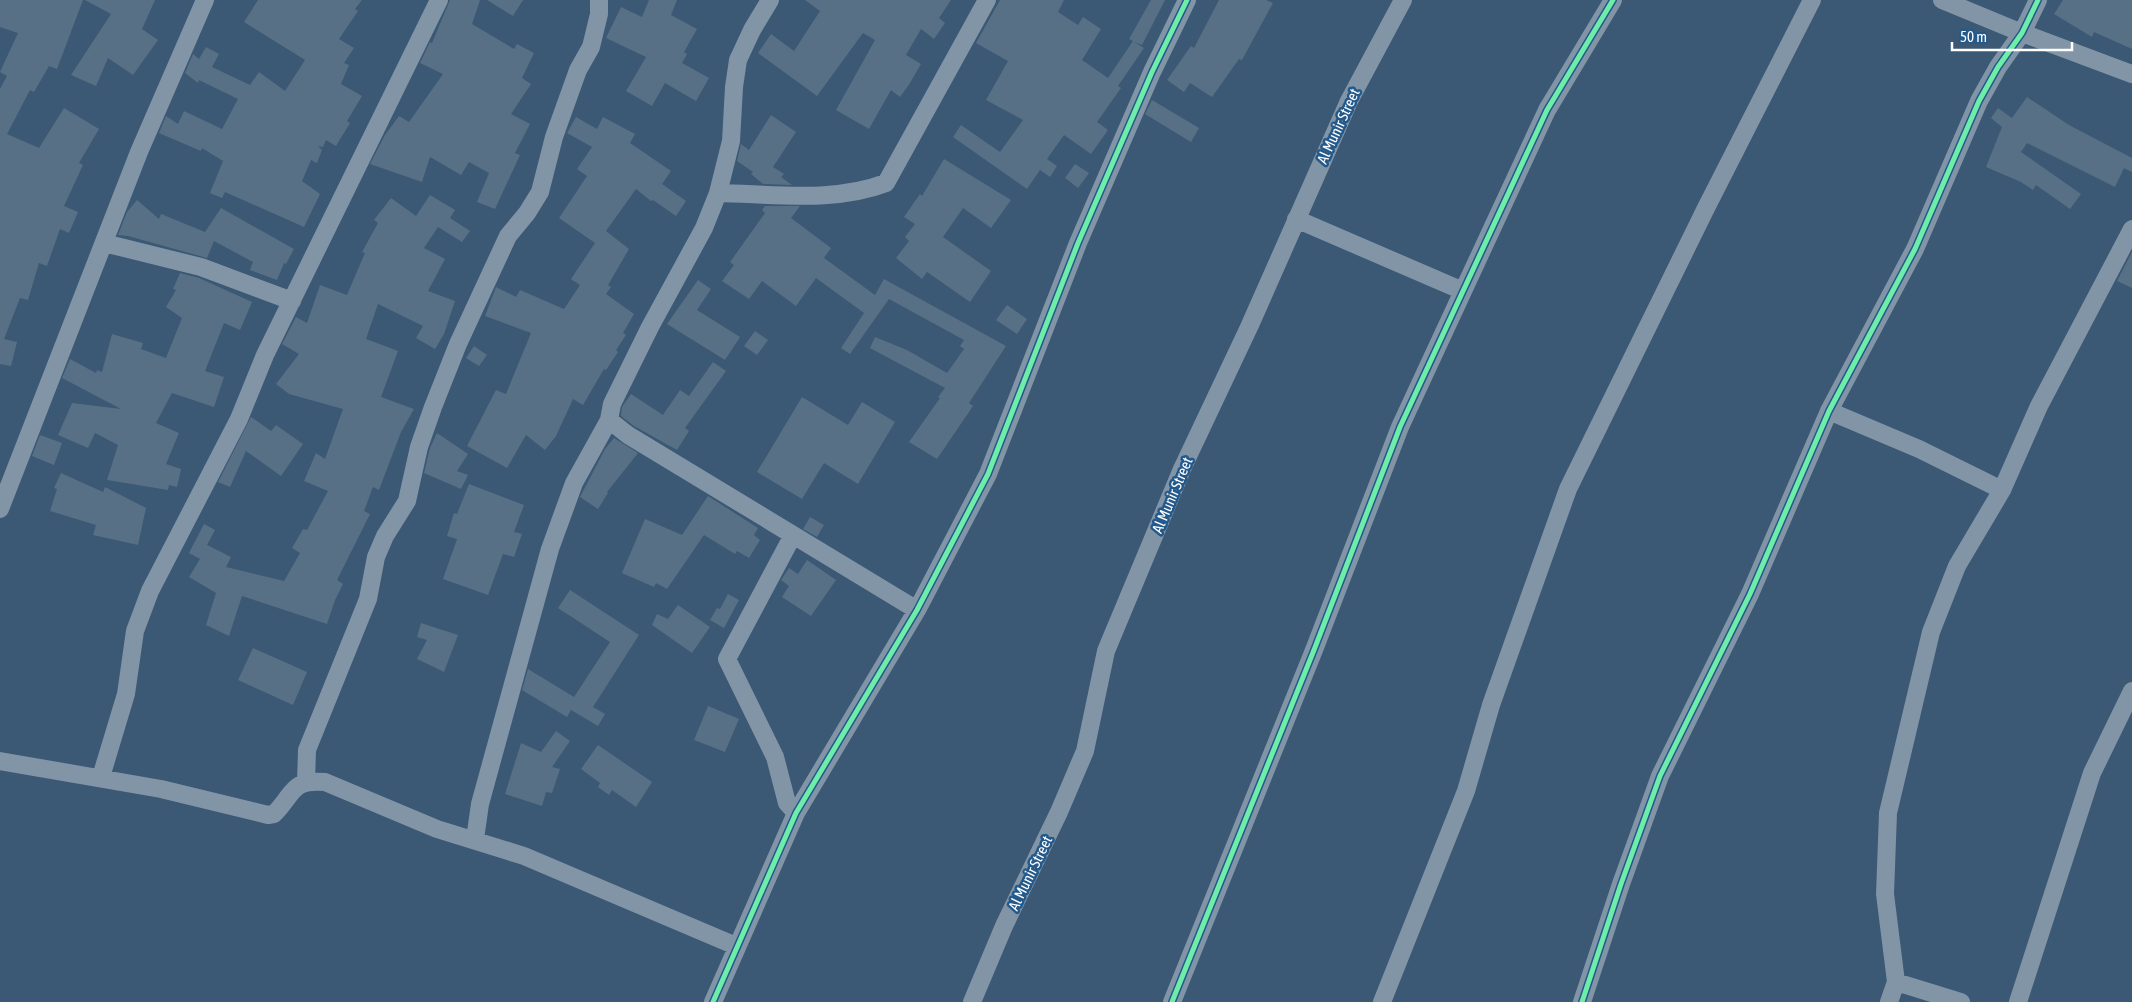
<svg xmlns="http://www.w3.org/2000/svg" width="2132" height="1002" viewBox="0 0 2132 1002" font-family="'Asap Condensed',sans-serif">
  <rect width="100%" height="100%" fill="#3b5874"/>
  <!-- building -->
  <path fill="#587085" d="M0,0h83l-26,69 -8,-3 -15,26 -4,-2 -23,44 32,14 25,-40 35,21 -20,34 4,2 -19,41 14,6 -9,21 -9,-4 -13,37 -8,-3 -11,37 -8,-2 -16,41 13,3 -6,24 -11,-2v-275l7,-13 -7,-4 18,-39 -18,-6z
    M85,0h70l-13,29 16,11 -25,35 -25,-17 -12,28 -25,-11 40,-61z
    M258,0h104l-7,9 3,2 -19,28 15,9 -10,15 5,2 -8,19 21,12 -15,25 3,2 -14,23 -10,-6 -3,7 -5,-1 4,4 -5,13 -6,-3 -9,21 18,13 -16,33 -79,-35 -3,6 -12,-5 13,-32 -21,-13 -1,3 -42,-18 7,-17 12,8 6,-13 38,18 16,-30 -39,-19 -1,3 -13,-10 8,-19 6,5 7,-12 13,7 -7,13 38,18 9,-13 26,19 20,-31 -61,-38z
    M450,0h30l-8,24 42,25 3,-5 17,9 -12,25 9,6 -20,30 19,10 -15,29 5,2 -25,54 -18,-7 12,-29 -20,-11 -8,13 -31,-18 -8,25 -52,-18 15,-29 14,-19 10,6 34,-48 -23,-11 10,-21 2,1z
    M487,0h36l-10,16z
    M649,0h28l-6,15 26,14 -13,23 3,2 -5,9 27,15 -13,23 -31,-18 -13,23 -26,-15 20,-34 -40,-19 15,-31 21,10z
    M805,0h146l-12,18 6,5 -11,16 -13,-10 -15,26 15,9 -11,19 -10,14 -9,-7 -22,39 -33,-19 39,-70 -12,-7 -46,63 -59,-43 13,-19 23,17 26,-40z
    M1000,0h64l-6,12 20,13 5,-8 18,12 -19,31 26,18 25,-37 -4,-2 22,-39h14l-23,45 -8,-3 10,6 -26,38 3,2 -24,34 11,8 -17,24 -27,-19 -17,24 10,7 -7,11 -10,-7 -13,19 -74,-52 8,-12 39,27 23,-32 -37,-20 22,-39 -32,-18z
    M1219,0h47l7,3 -31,57 -3,-1 -27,38 -22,-14 -6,9 -17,-12 24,-34 3,2z
    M2063,0h69v49l-38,-17 -2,5 -38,-23z
    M2027,97l42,28 63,33v14l-8,-4 -9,19 -88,-44 -6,9 60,42 -11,15 -34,-24 -3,5 -12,-8 -35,-15 16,-40 -11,-9 7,-10 14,10z
    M1152,100l47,28 -8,14 -46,-28z
    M771,115l25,17 -23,35 11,7 -3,3 11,8 -29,-1 -12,-10 2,-2 -16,-11 4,-17 8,6z
    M576,117l21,12 6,-12 32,17 -5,9 41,28 -9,13 24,17 -10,15 -23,-16 -2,1 -15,-12 -30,42 23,18 -21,36 3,2 -5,7 28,20 -11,19 3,2 -10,15 2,2 -12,18 -2,-1 -21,36 -10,-6 -17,37 -11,14 -19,-15 -19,33 -40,-22 29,-56 10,4 25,-61 -46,-17 11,-29 20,10 4,-7 44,19 16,-24 -9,-6 24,-36 -36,-25 28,-42 -10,-7 15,-22 -25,-14z
    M944,159l67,41 -20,28 -28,-20 -20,29 48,34 -21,31 -43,-30 -5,7 -26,-21 13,-17 -4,-4 10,-13 -11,-7 16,-23 2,2z
    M1075,164l14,9 -11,15 -13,-10z
    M430,195l25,15 -5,8 20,13 -8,11 -24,-15 -14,21 21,11 -17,32 27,10 -11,33 -9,15 -19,-11 7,-12 -45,-22 -12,35 32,12 -17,46 33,12 -13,23 -22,58 -6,-3 -9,24 6,3 -33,66 6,4 -8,16 -8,24 -85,-28 -13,40 -23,-11 10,-32 -27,-16 11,-18 -11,-6 15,-29 11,6 -8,15 24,12 -5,10 58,14 16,-28 -8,-5 11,-19 4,1 21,-39 -24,-10 12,-28 9,6 18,-50 -54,-15 -13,-10 23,-30 -17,-10 14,-27 11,6 13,-38 27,10 18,-42 -3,-1 16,-29 -4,-3 17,-22 25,18z
    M137,200l22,19 2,-5 44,18 16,-24 73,41 -8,15 -2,-1 -7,17 -27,-10 3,-8 -39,-21 -7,17 -79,-22 -10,-1 9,-23z
    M765,206h35l-9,12 40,30 -7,10 51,37 9,-16 122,67 -37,57 4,3 -36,53 -28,-17 31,-44 -2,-1 7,-9 -75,-40 5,-11 32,13 40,23 17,-24 -4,-3 4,-6 -75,-41 -39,55 -9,-6 23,-35 -48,-35 -20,28 -34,-25 -13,18 -27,-18 12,-16 -4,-3 35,-49 -3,-3z
    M2132,252v36l-15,-7z
    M180,273l19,5 53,24 -12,28 -16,-7 -19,48 19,6 -10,30 -42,-14 -16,30 23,10 -13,31 15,5 -4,18 -8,-2 -1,5 -61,-10 11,-35 -23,-12 -7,15 -30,-13 14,-32 49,6 -59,-31 8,-19 26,14 1,-3 5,2 10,-38 31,9 -2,6 25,9 16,-40 -16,-11 10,-17 -3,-1z
    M698,280l13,9 -14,21 43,27 -15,23 -58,-36z
    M1007,305l20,14 -10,15 -21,-14z
    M755,331l13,9 -11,15 -13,-9z
    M474,346l13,9 -8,11 -13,-8z
    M713,362l13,9 -41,57 4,3 -12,19 -43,-24 -13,-10 1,-9 9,-13 32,21 17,-25 9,6z
    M802,397l46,28 14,-23 33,20 -37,62 -34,-21 -22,36 -45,-27z
    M251,417l20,14 5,-6 27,19 -22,32 -35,-25 -16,36 -12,-5z
    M437,433l31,21 -11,17 11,4 -7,14 -37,-16 6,-25z
    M40,435l22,8 -8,22 -22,-9z
    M614,438l24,15 -31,39 1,1 -10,16 -18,-12 25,-48z
    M61,473l42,19 2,-5 41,21 -8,37 -45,-10 3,-10 -46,-14 7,-22 -3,-1z
    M469,484l55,21 -10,27 8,2 -8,23 -11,-3 -15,41 -45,-16 14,-40 -10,-3 7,-23 3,1z
    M708,496l50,32 -4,7 6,5 -11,18 -12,-7 -2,3 -31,-19 -37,54 -11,-6 -2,4 -32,-14 23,-54 37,16z
    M810,517l14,8 -7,12 -14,-8z
    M807,560l29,20 -25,36 -29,-19 7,-11 -8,-6 8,-12 9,6z
    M570,590l69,45 -46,72 12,7 -7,12 -27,-16 -4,7 -45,-27 6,-21 46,28 36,-55 -52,-34z
    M728,594l11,6 -15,28 -14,-8 7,-12 3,1z
    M678,605l32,22 -18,26 -40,-28 5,-11 11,5z
    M421,623l37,12 -14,37 -27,-13 10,-19 -10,-3z
    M253,648l54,24 -14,33 -55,-25z
    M708,706l31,13 -14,33 -31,-12z
    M556,731l14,10 -18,26 8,2 -8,24 -6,-1 -4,14 -37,-12 16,-51 20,9z
    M598,745l54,37 -16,25 -24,-17 -3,5 -11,-8 2,-4 -19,-14z"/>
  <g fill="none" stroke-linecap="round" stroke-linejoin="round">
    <!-- minor -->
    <path stroke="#8295a7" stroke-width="18" d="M770,0l-18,30 -14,30 -4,27 -3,54 -13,52 -14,35 -54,99 -38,77 -3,16 19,15 289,175
      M1942,0l80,33 110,41
      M718,193c54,1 116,10 168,-10l101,-183
      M1296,219l167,72
      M104,243l97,24 91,34
      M1829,411l90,38 83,41
      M0,509l139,-357 66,-152
      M793,535l-66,124 48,98 12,46 9,10
      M0,761l161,28 107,26 6,-1c20,-20 17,-35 51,-32l112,47 87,27 212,90
      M101,777l25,-83 9,-63 15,-40 89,-172 26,-64 174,-355
      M306,782l1,-32 61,-151 8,-42 9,-21 22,-35 12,-54 14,-40 25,-63 50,-108 19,-23 13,-21 14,-55 24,-67 13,-23 8,-33v-14
      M475,839l5,-35 70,-255 24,-66 35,-63
      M1896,982l65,20
      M713,1002l83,-189 121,-203 71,-136 90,-231 74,-171 35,-72
      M972,1002l32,-76 55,-114 26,-61 21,-100 76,-182 68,-144 99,-224 54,-101
      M1172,1002l142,-352 86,-223 147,-317 66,-110
      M1382,1002l84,-211 25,-86 77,-216 138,-281 106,-208
      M1582,1002l39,-118 39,-108 90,-182 79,-183 86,-162 64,-148 19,-34 24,-34 16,-33
      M1889,1002l7,-20 -11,-88 3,-81 43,-181 26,-66 45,-76 37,-84 93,-177
      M2018,1002l74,-229 40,-82"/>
    <!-- cycleway casing -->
    <g stroke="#24598b" stroke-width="8">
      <path id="cycleway" d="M713,1002l83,-189 121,-203 71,-136 90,-231 74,-171 35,-72
        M1172,1002l142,-352 86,-223 147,-317 66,-110
        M1582,1002l39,-118 39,-108 90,-182 79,-183 86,-162 64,-148 19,-34 24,-34 16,-33"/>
    </g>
    <!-- cycleway -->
    <use href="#cycleway" stroke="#6deda7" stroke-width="5"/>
  </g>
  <g text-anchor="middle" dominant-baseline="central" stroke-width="5" stroke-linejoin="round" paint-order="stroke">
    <!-- street labels -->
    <g font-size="15" fill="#fff" stroke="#24598b">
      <text transform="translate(1338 126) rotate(-65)">Al Munir Street</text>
      <text transform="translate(1172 495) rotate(-67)">Al Munir Street</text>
      <text transform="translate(1030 873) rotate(-64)">Al Munir Street</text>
    </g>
  </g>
  <!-- scale -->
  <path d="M1952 42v8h120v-8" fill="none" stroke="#ffffff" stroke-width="2.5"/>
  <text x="1960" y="42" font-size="15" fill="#ffffff" stroke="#24598b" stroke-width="4" paint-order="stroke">50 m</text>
</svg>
